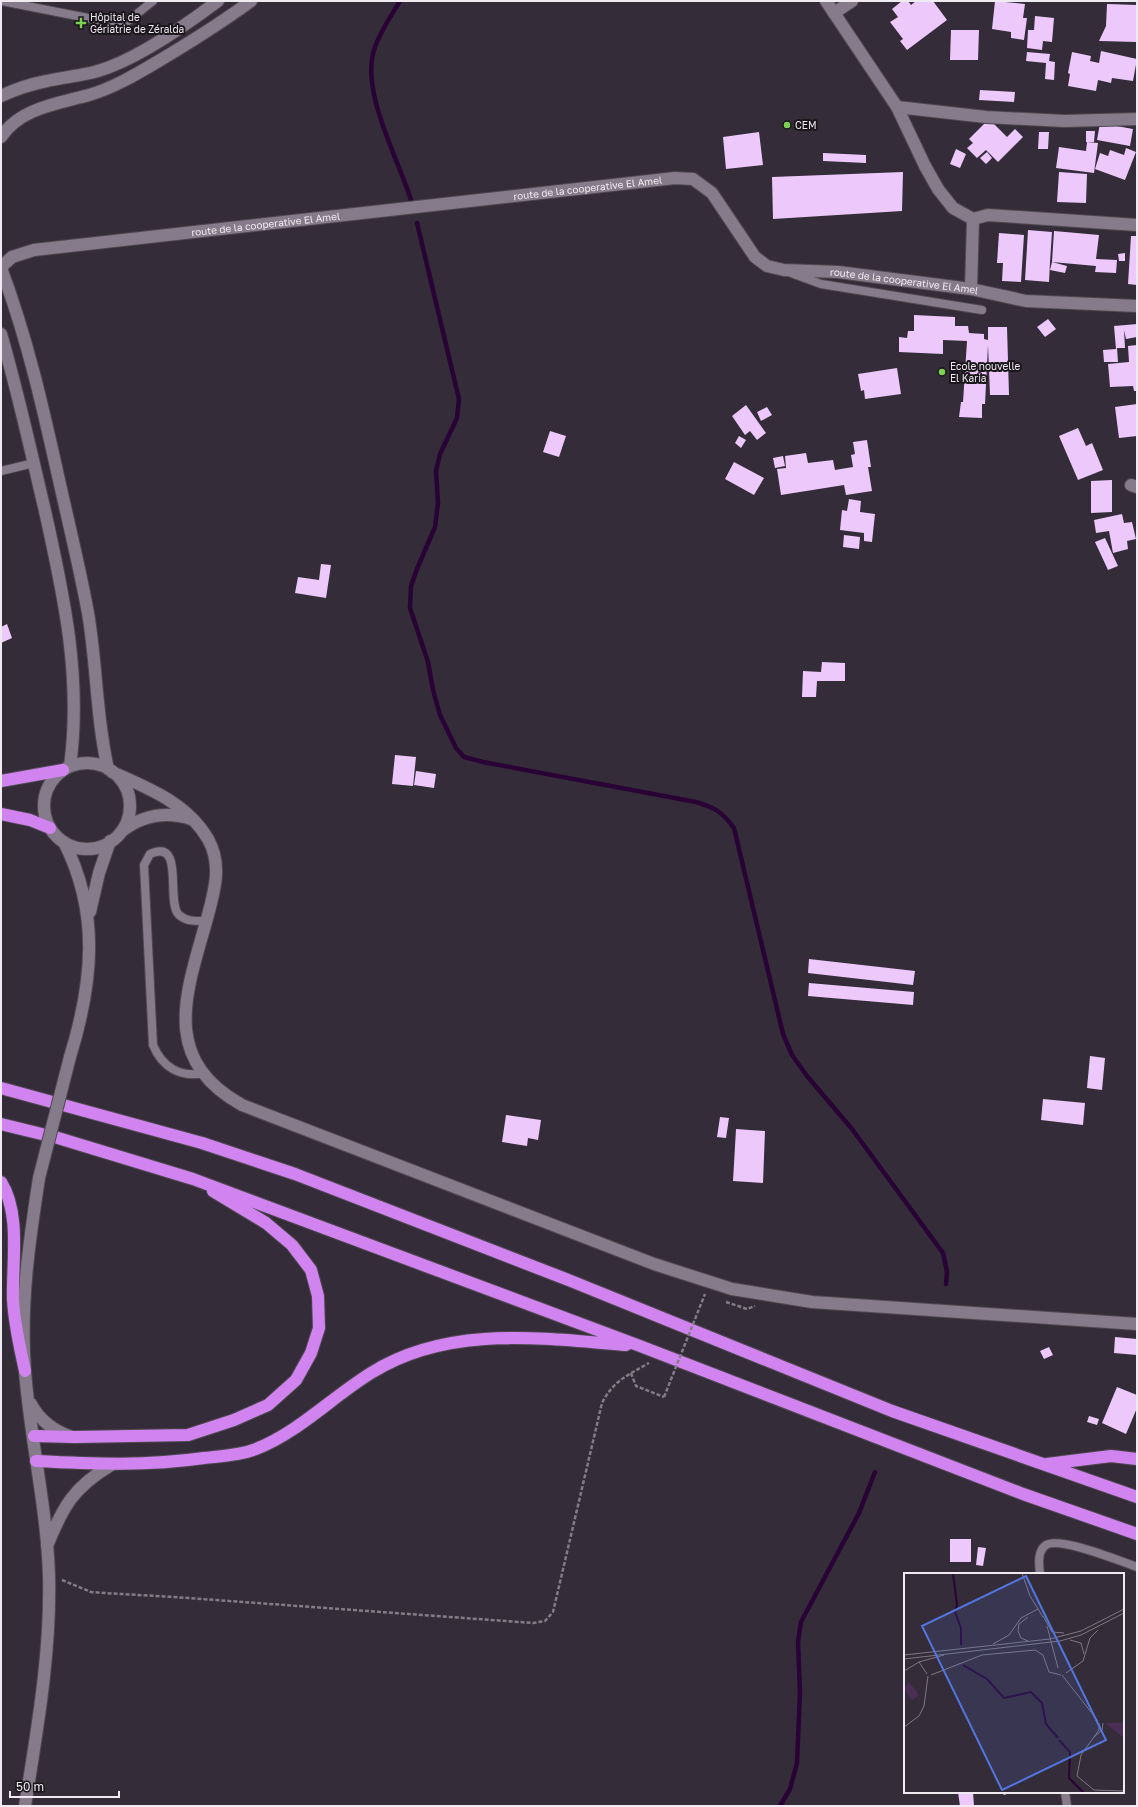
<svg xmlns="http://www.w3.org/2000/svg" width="1138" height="1807" viewBox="0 0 1138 1807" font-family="'Golos Text',sans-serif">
  <rect width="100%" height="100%" fill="#342c38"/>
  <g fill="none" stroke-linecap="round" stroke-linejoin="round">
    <!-- stream -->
    <path stroke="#290336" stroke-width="4.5" d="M400,1c-9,15 -19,29 -25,46 -16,42 23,111 36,153
      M417,223l42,176 -2,19 -17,36 -4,17 2,32 -3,24 -18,42 -6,17 -1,22 18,54 5,28 7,25 16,33 8,9 19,5 213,40c20,6 26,10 38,26l49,206 9,21 15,21 45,53 91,124 4,19 -1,12
      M780,1806l10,-17 7,-26 3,-70 -2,-51 3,-20 58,-109 16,-41"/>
  </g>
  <!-- building -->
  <path fill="#edc9fb" d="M902,1h6l3,4 5,-4h17l14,19 -40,30 -7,-9 3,-2 -13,-17 8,-5 -6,-8z
    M995,1l30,3 -2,14h4l-3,22 -13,-2v-6l-19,-3z
    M1107,4l30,1v37l-38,-1 7,-15z
    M1035,16l19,2 -2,24 -9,-1 -1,9 -15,-2 1,-18h6z
    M951,30h28l-1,30h-28z
    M1101,51l36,8 -4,22 -21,-3 -1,5 -13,-3 -2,11 -28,-5 2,-12 -2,-1 4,-21 19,4 -1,5 9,2z
    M1027,52l23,2 -1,7 6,1 -1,18 -9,-1 1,-16 -20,-2z
    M980,90l35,2 -1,10 -35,-2z
    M989,119l18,18 8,-8 8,8 -25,25 -12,-12 -9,8 -10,-10 6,-5 -4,-4z
    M1100,123l33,6 -3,17 -33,-6z
    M1086,131h9l-1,11h-8z
    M759,132l4,33 -37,4 -3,-32z
    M1039,132h10l-1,17h-10z
    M1087,142l11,1 -4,30 -38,-5 3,-21 27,4z
    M1126,148l10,4 -11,28 -30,-11 5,-16 8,3 2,-6 14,5z
    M956,149l10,5 -6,14 -10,-4z
    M987,152l5,6 -6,6 -6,-6z
    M823,153l43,2v8l-43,-2z
    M903,172l-1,39 -129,8 -1,-42z
    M1059,172l28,2 -1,29 -29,-1z
    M1028,230l24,2 -2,30h-2h2l-1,20 -24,-2z
    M1054,231l45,4 -3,24 21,1 -1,13 -21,-1 1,-6 -44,-4z
    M999,233l25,2 -3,47 -19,-1 1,-18h-6z
    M1131,236h6v49l-9,-1z
    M1125,253v8h-6l-1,-7z
    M1052,262l15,4 -2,7 -15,-3z
    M914,315l41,2v9h13l1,7 15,1v5l4,1v-13h19l2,68h-19l-2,-50 -3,59h-3v14l-23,-1 2,-15h2l4,-61 -24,-1v14l-44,-2v-15l8,1 1,-7h6z
    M1048,319l8,10 -11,8 -8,-10z
    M1137,324v13l-11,2 -2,-9 1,18h-8l1,14h-14l-1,-12 13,-1 -2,-23z
    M1137,345v46h-3l-1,-5 -23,1 -2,-23 21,-2 -1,-16z
    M897,368l4,26 -36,5 -1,-9 -3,1 -3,-17z
    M1137,404v32l-18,2 -4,-31z
    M746,405l20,28 -9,7 -7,-9 -5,4 -13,-19z
    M767,407l5,8 -11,6 -4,-9z
    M1078,428l8,18 6,-3 11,27 -25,10 -19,-44z
    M550,431l16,5 -7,21 -16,-5z
    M739,436l7,4 -5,8 -6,-5z
    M867,440l4,27h-3l4,24 -26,4 -2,-10 -63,10 -4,-26 9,-1 -1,-12 21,-3 2,10 25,-3 2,10 18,-3 -2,-12 4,-1 -2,-12z
    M783,456l2,10 -10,2 -2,-10z
    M734,462l30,16 -10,17 -29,-16z
    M1112,480v32l-21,1v-32z
    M849,499l12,2 -1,11 15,2 -3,28 -8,-1v-8l-24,-3 2,-20 5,1z
    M1122,514l2,9 8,-1 4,17 -9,2 1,8 -15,4 -4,-22 -13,2 -2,-13z
    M844,535l16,2 -1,12 -16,-2z
    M1105,538l13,28 -10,4 -13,-28z
    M321,564l10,1 -5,33 -31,-5 3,-16 21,3z
    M7,624l5,14 -11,5v-16z
    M822,662l23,1v18h-28l-1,16h-14l1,-26 18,1z
    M395,755l21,2 -3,29 -21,-2z
    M416,771l20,3 -2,14 -20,-3z
    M809,959l106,12 -2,14 -105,-12z
    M809,983l105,9 -1,13 -105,-9z
    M1090,1056l15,2 -3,32 -15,-2z
    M1043,1099l42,4 -2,22 -42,-5z
    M506,1115l35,5 -3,20 -10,-2 -1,8 -25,-4z
    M720,1117l9,1 -3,20 -9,-1z
    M736,1129l29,2 -2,52 -30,-2z
    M1115,1337l22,2v16l-23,-2z
    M1049,1347l4,8 -9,4 -4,-8z
    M1117,1387l20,8v13l-11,26 -24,-11z
    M1089,1416l10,3 -2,6 -10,-3z
    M950,1539h21v23h-21z
    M978,1547l8,1 -3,18 -7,-1z
    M958,1792h15l1,14h-14z
    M1002,1792h10l-8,3z"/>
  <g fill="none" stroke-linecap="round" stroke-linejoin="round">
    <!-- lane casing -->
    <g stroke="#4f4852" stroke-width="10">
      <path id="lane" d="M2,1l121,24 30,-24
        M791,273l30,11 161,26
        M1,471l33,-8
        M204,1073c-24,5 -42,-6 -51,-28l-9,-180 6,-11c36,-16 15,48 29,61 8,7 18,6 27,6
        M1040,1574c-1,-9 -3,-23 6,-29 13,-9 74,16 91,22
        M1065,1792l2,14"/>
    </g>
    <!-- street casing -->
    <g stroke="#4f4852" stroke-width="14">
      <g id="street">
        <path d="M826,1l71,106 28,59 13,23 15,19 20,11 -2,70"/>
        <path d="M834,13l18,-12"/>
        <path d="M897,107l89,10 78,4 73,-2"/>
        <path d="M973,219l15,-4 149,10"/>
        <path id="s1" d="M1,267l11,-10 22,-7 641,-72 18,1 19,14 43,64 12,9 17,4 54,2 133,17 55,12 111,5"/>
        <path d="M1131,485l6,2"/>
      </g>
    </g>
    <!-- secondary casing -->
    <g stroke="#4f4852" stroke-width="14">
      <path id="secondary" d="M1,96c15,-7 30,-12 46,-15 17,-4 34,-5 51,-10 38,-11 88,-46 120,-70
        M1,137c19,-29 56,-33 88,-42 24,-7 46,-20 68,-33 32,-19 64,-39 94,-61
        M1,268c26,69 42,140 58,212 10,45 21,89 29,133 9,52 8,104 20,156
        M1,334c17,58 30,118 44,177 19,85 37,168 25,255
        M44 806a43 43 0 1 1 86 0a43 43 0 1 1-86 0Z
        M112,772c36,16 75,31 96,67 14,25 7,50 0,76 -20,74 -51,143 34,190l412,159 78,25 80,13 325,22
        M122,831c21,-16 44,-20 69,-12
        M64,842c36,71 29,140 6,215
        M90,912l9,-39 11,-32
        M31,1404c9,17 23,27 41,33
        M47,1546c16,-40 27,-59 64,-81
        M25,1806c12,-76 26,-153 24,-230 -2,-68 -19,-138 -24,-205 -5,-67 4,-128 14,-193"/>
    </g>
    <!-- highway casing -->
    <g stroke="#4f4852" stroke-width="14">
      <path id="highway" d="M1,781l62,-11
        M1,814l29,6 20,8
        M1,1088l201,55 93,31 276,107 321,130 245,86
        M1,1124l57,14 135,41 447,167 383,148 114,40
        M1,1182c20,32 11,80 12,117 1,24 7,49 12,72
        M34,1436l41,1 113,-2 46,-15 34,-15 28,-25 15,-27 8,-25 -1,-32 -7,-26 -19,-25 -26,-22 -53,-32
        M36,1461c57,3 112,5 168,-3 17,-2 37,-3 52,-9 43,-17 76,-52 115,-76 76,-48 170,-35 255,-28
        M1047,1464l64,-8 26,3"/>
    </g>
    <!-- path -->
    <path stroke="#837c87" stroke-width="2.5" stroke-dasharray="4 2" stroke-linecap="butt" d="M726,1302l21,7 8,-3
      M631,1373l5,13 28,11
      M62,1580l29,12 13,1 70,4 359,26 12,-2 8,-9 49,-209c11,-22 26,-28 47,-40"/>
    <!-- lane -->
    <use href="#lane" stroke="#857b8a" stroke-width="8"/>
    <!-- street -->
    <use href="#street" stroke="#857b8a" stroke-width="12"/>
    <!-- secondary -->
    <use href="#secondary" stroke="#857b8a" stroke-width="12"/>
    <!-- highway -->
    <use href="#highway" stroke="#d184ef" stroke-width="12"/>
    <!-- secondary-bridge casing -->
    <g stroke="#4f4852" stroke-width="14" stroke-linecap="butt">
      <path id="secondary-bridge" d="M39,1178l31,-121"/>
    </g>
    <!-- path-bridge -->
    <path stroke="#837c87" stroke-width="2.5" stroke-dasharray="4 2" stroke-linecap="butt" d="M664,1397l41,-103"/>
    <!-- secondary-bridge -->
    <use href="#secondary-bridge" stroke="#857b8a" stroke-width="12"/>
  </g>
  <!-- markers -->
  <g fill="#7fd052" stroke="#1a161b" stroke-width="1.5">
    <path d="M79 17h4v4h4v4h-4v4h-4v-4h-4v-4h4z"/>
    <circle cx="787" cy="125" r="4"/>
    <circle cx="942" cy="372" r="4"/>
  </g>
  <g text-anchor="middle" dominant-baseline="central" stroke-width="4" stroke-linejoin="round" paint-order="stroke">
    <!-- poi labels -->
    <g font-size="10" fill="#f0ebf3" stroke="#1a161b" text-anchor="start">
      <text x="90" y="17">Hôpital de<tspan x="90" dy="12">Gériatrie de Zéralda</tspan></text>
      <text x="795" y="125">CEM</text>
      <text x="950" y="366">Ecole nouvelle<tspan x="950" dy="12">El Karia</tspan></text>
    </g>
    <!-- street labels -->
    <g font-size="10" fill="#f0ebf3" stroke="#1a161b">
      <text stroke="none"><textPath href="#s1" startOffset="595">route de la cooperative El Amel</textPath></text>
      <text stroke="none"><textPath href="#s1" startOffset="271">route de la cooperative El Amel</textPath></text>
      <text stroke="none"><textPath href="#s1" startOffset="955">route de la cooperative El Amel</textPath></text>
    </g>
  </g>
  <!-- overview -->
  <g transform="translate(904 1573)">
    <rect width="220" height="220" fill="#342c38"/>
    <path d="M5,109l10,13 -7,5 -8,-11zM220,149v16l-19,-15h10z" fill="#4a2e55"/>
    <path fill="none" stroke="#290336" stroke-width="2" d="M49,0l4,32 -2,7 6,16v17M59,92l24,14 17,19 27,-6 11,11 4,21 12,14M155,167l11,12 -1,26 15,15"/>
    <path fill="none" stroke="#7f7883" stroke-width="1" d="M118,0l8,23 13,21M139,43l9,16 12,1M124,44l-9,7 -1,7 3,7 7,3M143,53l11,42M166,67l11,3 3,11M89,71l16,-9 12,-17 17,-9M0,82l146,-16 31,-8 43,-22M0,86l156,-18 21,-6 43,-22M15,89l25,-7M0,98l15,-9 8,12M162,100l17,-12 7,-23 8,-8M27,102l51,-20 53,-5 8,5 6,17 12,3M158,102l36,46M195,150v7l-18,25 -4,21 17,14 30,1M0,154l15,-11 5,-10 4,-30M190,164l8,-7 1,-7"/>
    <path fill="#5275df" fill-opacity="0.15" stroke="#5275df" stroke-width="2" d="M122,3l80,164 -104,50 -80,-164z"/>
    <rect width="220" height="220" fill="none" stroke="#f0ebf3" stroke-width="2"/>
  </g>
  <!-- border -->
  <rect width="1138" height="1807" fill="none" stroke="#f0ebf3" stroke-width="4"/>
  <!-- scale -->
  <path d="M10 1791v6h109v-6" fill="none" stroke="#f0ebf3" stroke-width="2"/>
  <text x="16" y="1791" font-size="12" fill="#f0ebf3" stroke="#1a161b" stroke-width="3" paint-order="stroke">50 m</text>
</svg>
